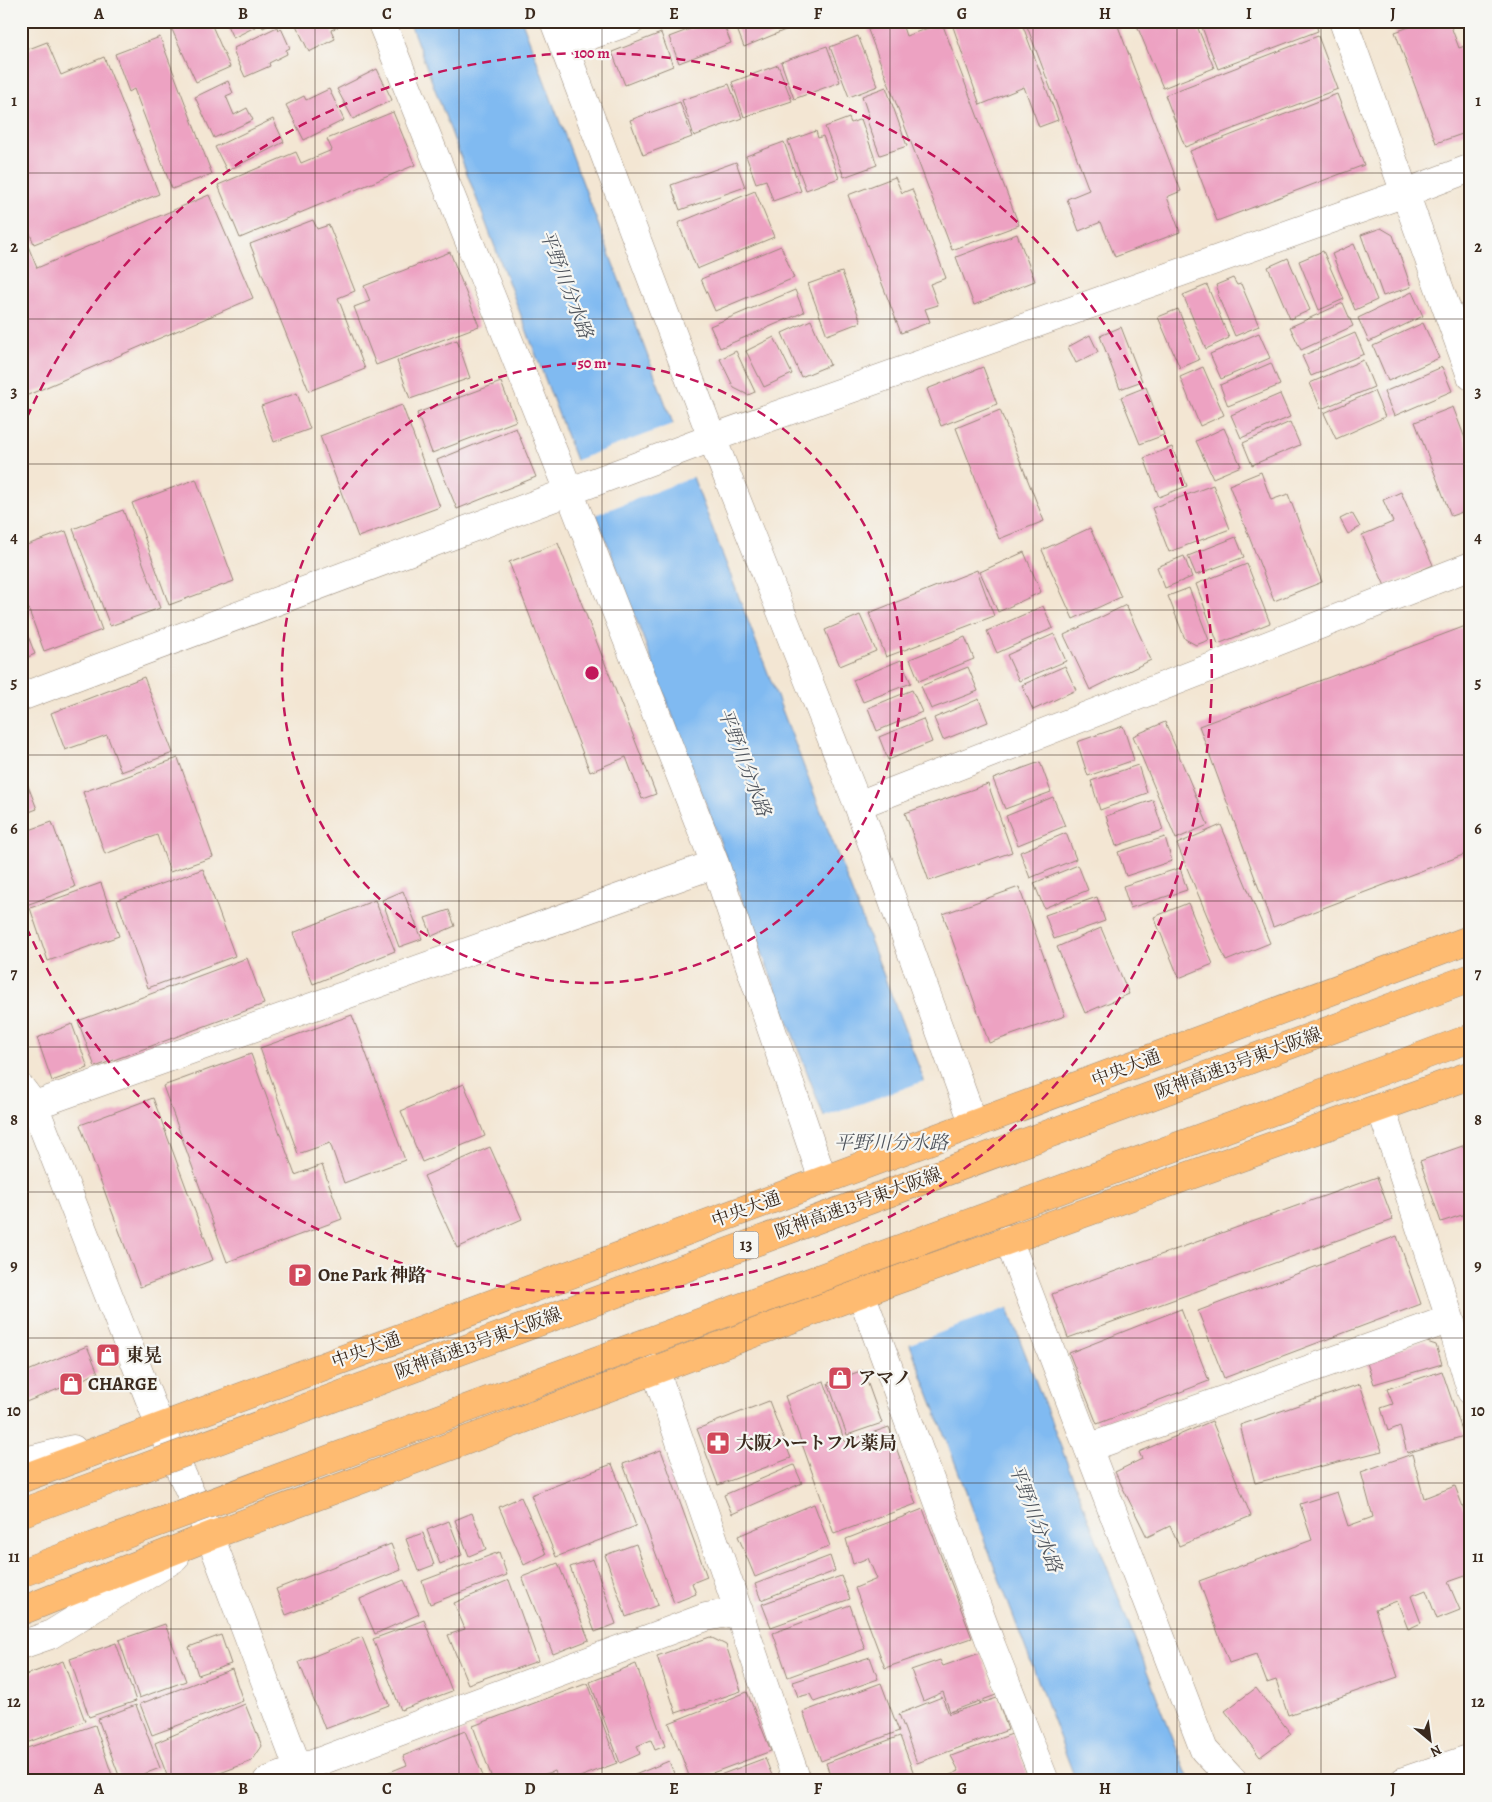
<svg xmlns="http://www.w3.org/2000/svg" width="1492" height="1802" viewBox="0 0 1492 1802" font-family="Alegreya,'Noto Serif JP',serif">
  <rect width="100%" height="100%" fill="#f6f6f2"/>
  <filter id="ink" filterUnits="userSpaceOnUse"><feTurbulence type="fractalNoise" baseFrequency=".02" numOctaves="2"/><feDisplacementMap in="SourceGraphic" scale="10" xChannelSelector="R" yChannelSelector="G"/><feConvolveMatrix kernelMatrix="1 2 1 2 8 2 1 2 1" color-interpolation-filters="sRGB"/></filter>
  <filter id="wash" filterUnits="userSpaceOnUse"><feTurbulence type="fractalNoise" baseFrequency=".0096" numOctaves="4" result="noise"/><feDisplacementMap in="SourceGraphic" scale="20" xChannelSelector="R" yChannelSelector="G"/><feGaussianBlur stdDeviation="1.12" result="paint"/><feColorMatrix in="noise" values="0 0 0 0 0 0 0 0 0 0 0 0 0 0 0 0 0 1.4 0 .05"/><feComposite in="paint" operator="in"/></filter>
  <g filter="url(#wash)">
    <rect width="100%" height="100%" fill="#f3e6d3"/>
    <!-- water -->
    <path fill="#80baf1" stroke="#5e7288" d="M409,21h113l177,472 241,629 70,192 173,451 7,16h-114c-224,-586 -443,-1174 -667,-1760z"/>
    <!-- pier -->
    <path fill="#f3e6d3" d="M676,423l20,53 -101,39 -21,-54z
      M927,1080l83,227 -103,38 -86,-227z"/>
    <g id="blocks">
      <!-- building -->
      <path fill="#eda2c2" d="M168,21h42l20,46 -34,15z
        M225,21h27l3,6 -22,11z
        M260,21h17l-14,7z
        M294,21h57l-20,9 4,9 -26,13z
        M711,21h11l9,22 -52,20 -10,-26z
        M734,21h54l2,7 -46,19z
        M891,21h10l5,15 36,-13 77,202 -67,25 -84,-220z
        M951,21h70l37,99 -19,7 -15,-40 -44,18z
        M1025,21h91l65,170 -14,6 13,35 -65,25 -14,-35 -22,9 -12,-32 22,-9z
        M1135,21h60l19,47 -51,20z
        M1315,21l3,10 -100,38 -18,-47z
        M1426,21h23l10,27 12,-4v87l-35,12 -41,-111z
        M277,27l1,3 3,-2 9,20 -4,2 1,4 -18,9 1,3 -25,11 -12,-26 2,-1 -1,-2z
        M661,33l12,33 -48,19 -13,-33z
        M858,36l20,50 -29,11 -19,-50z
        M1318,36l20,53 -153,58 -20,-52z
        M160,37l52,137 -40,15 -38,-100 -5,3 -14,-38z
        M47,42l14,33 43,-18 55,137 -125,50 -13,-33v-159z
        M827,46l13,36 -46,17 -13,-37z
        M778,65l14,36 -48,16 -12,-35z
        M377,69l15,31 -39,19 -16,-30z
        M228,81l5,12 -7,3 8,19 13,-7 6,12 -39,18 -19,-41z
        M729,84l13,34 -48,18 -12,-36z
        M886,87l21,59 -27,9 -14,-37 3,-1 -7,-21z
        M329,89l15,31 -40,20 -18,-35 18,-9 2,4z
        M1337,94l27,71 -147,56 -27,-70z
        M680,102l12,35 -49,18 -13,-35z
        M393,112l22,53 -175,73 -22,-53 78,-33 5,11 31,-13 -5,-11z
        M849,118l2,5 10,-4 16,46 -33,12 -19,-50z
        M273,119l11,23 -57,29 -12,-24z
        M816,131l2,7 5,-2 16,42 -33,12 -18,-49z
        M784,142l17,49 -28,10 -7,-21 -10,3 -10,-27z
        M736,162l9,25 -65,23 -9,-25z
        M895,177l7,16 10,-4 34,89 -16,6 8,21 -13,4 5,13 -29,11 -53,-138z
        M755,191l19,46 -77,32 -19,-46z
        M209,195l44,103 -232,100v-163l2,-1 14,34z
        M313,220l4,9 12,-4 26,66 -17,7 27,71 -56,22 -59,-147z
        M1381,228l12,7 18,52 -28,9 -22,-61z
        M1017,234l18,47 -61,24 -18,-48z
        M1354,244l23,56 -22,10 -23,-56z
        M781,246l13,32 -79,33 -14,-32z
        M1323,251l21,48 -25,11 -20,-49z
        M450,252l29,74 -103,39 -22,-58 16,-6 -6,-15z
        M1288,258l22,52 -20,9 -22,-52z
        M842,272l19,50 -34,13 -19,-51z
        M1233,278l4,7 4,-1 18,42 -24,10 -18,-42 2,-1 -3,-8z
        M1207,285l22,53 -23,11 -23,-54z
        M795,290l9,22 -84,36 -10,-22z
        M1412,292l11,24 -54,26 -11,-24z
        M1343,303l10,23 -52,24 -11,-23z
        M1178,309l21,51 -19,8 -22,-51z
        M811,320l19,45 -29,12 -19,-44z
        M1423,323l16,35 -51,23 -15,-35z
        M1121,327l21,54 -22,8 -20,-53z
        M1259,333l11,25 -49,21 -11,-25z
        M1355,333l9,21 -53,22 -9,-20z
        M1090,335l8,17 -22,11 -8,-16z
        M774,337l18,37 -28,13 -18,-36z
        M457,340l13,38 -60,21 -13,-38z
        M736,351l19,41 -7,3 -14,-7 -14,-29z
        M1363,360l11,27 -53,22 -11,-26z
        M1271,363l9,22 -52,21 -8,-21z
        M983,367l14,37 -56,22 -14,-37z
        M1203,367l21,48 -24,11 -20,-49z
        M1442,367l10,24 -58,25 -10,-24z
        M501,382l15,39 -84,32 -15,-40z
        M1146,387l18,48 -24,9 -19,-47z
        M1374,391l11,26 -49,22 -12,-26z
        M297,393l13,36 -36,13 -13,-36z
        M1280,394l10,23 -49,21 -10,-23z
        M402,405l38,102 -82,30 -38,-101z
        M1453,407l18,47v55l-20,7 -36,-94z
        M1000,410l44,111 -45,18 -43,-111z
        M1290,422l10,23 -48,20 -9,-22z
        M516,428l20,49 -79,32 -20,-49z
        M1224,428l17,38 -28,12 -17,-37z
        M1172,447l15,39 -28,11 -15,-39z
        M1261,472l10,28 17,-6 34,88 -48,19 -45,-116z
        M196,479l38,102 -65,24 -37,-102z
        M1213,485l17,44 -61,23 -17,-44z
        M1401,492l32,73 -48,21 -23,-51 31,-13 -10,-22z
        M123,510l37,98 -50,18 -37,-97z
        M1352,513l8,14 -12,7 -8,-15z
        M1090,528l31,69 -48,22 -31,-69z
        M66,531l36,99 -58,21 -23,-62v-42z
        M1236,537l8,20 -48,18 -8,-19z
        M558,543l98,251 -14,5 -16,-42 -36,15 -81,-210z
        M1024,552l17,40 -43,20 -18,-40z
        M1184,556l8,21 -27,11 -8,-21z
        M1247,564l23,59 -52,21 -22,-60z
        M977,570l17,46 -108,41 -17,-44z
        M1189,588l20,52 -13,5 -11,-6 -17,-43z
        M1126,605l25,55 -61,30 -26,-55z
        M1043,606l10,22 -56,25 -10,-22z
        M860,615l16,36 -36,15 -15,-36z
        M21,618l14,36 -14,6z
        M1471,624v228l-198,75 -74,-201z
        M1054,634l12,27 -47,20 -12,-26z
        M965,637l9,22 -55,22 -9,-22z
        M901,660l10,23 -48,19 -10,-22z
        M1065,666l11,24 -43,20 -11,-25z
        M968,667l10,24 -47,18 -10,-23z
        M144,677l29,76 -52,19 -14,-37 -42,15 -14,-37z
        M912,690l10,22 -45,19 -9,-23z
        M979,699l9,23 -45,18 -9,-22z
        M923,719l9,23 -44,18 -9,-23z
        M1165,722l43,103 -32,14 -43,-103z
        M1123,726l11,34 -46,16 -11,-34z
        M178,758l35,99 -43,15 -13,-37 -52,19 -22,-62z
        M1040,762l11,30 -46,17 -12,-30z
        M1138,765l9,28 -47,17 -9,-29z
        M21,768l16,41 -16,6z
        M988,784l24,68 -83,29 -24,-68z
        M1053,797l12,29 -47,19 -12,-29z
        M1153,800l10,30 -47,16 -10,-30z
        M52,822l23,65 -54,20v-74z
        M1221,825l49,118 -44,18 -49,-117z
        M1066,833l10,26 -46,19 -10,-26z
        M1165,837l7,24 -46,15 -8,-24z
        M1078,865l10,25 -44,18 -10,-25z
        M1180,868l7,22 -57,18 -7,-22z
        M203,869l32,87 -87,32 -31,-88z
        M101,883l18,53 -71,25 -18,-53z
        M1019,887l46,129 -76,27 -46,-129z
        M403,891l19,48 -23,8 -17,-47z
        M1097,897l8,24 -51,18 -9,-24z
        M375,900l20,51 -82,33 -20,-51z
        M1188,903l25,61 -34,14 -25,-61z
        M449,910l6,16 -23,10 -7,-18z
        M1101,928l28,66 -44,19 -28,-66z
        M247,958l17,46 -169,63 -17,-46z
        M352,1015l53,145 -61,23 -14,-40 -32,11 -38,-106z
        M72,1024l16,44 -36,13 -15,-43z
        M251,1054l44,121 27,-10 20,54 -115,43 -64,-176z
        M464,1084l21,52 -63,26 -21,-51z
        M153,1098l60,162 -73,27 -60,-162z
        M1471,1143v69l-30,10 -21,-61z
        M490,1147l32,72 -65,29 -33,-72z
        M1377,1177l16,43 -325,118 -16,-44z
        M1397,1236l24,68 -197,74 -26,-67z
        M1181,1309l28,72 -112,43 -28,-71z
        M1424,1341l12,4 6,19 -68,20 -8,-24z
        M87,1346l11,27 -77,31v-30z
        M863,1370l19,53 -35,12 -19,-52z
        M1442,1371l22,65 -57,17 -7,-27 -12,5 -7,-23 12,-4 -6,-15z
        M824,1381l21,61 44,-15 27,77 -82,30 -49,-138z
        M1360,1384l22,67 -127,32 -15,-58z
        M769,1401l22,57 -73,27 -21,-56z
        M1212,1421l39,95 -72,30 -9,-20 -23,11 -32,-65 27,-13 -3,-7z
        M661,1450l46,127 -15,6 4,11 -22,9 -51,-139z
        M1412,1454l12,44 31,-12 16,42v46l-23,8 12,28 -23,9 -11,-29 -15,6 10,27 -13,6 -11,-28 -22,8 23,68 -110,38 -12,-35 -9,3 -11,-29 -27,9 -30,-82 113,-41 -12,-36 37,-12 11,34 25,-9 -12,-45z
        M612,1464l24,62 -80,31 -25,-62z
        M794,1465l8,18 -70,31 -8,-19z
        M521,1497l25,57 -22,11 -25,-58z
        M814,1504l16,42 -75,31 -17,-41z
        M923,1509l49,129 -87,30 -30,-80 22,-9 -9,-21 -15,6 -7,-25z
        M472,1513l14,36 -17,7 -14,-36z
        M449,1521l13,34 -22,9 -13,-34z
        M423,1533l11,32 -16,6 -12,-32z
        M391,1544l10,26 -115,45 -10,-26z
        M636,1544l22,61 -32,12 -21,-62z
        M499,1552l8,23 -77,29 -8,-23z
        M830,1556l5,15 -74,29 -6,-16z
        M593,1559l23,65 -21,8 -25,-65z
        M558,1563l31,77 -36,14 -31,-77z
        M841,1576l9,23 -79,28 -9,-23z
        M404,1580l15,34 -44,20 -15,-35z
        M509,1580l29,81 -32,11 -2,-1 -36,13 -20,-49 17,-6 -11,-26z
        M850,1605l15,44 -77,28 -15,-44z
        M424,1620l28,71 -51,19 -28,-71z
        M165,1624l21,57 -47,17 -20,-58z
        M221,1635l10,29 -33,11 -9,-28z
        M362,1637l27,68 -64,24 -26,-67z
        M710,1637l16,8 15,46 -65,22 -19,-57z
        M116,1643l20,58 -47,16 -19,-58z
        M980,1653l16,42 -46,17 -7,-20 -20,9 -12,-31 29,-10 3,6z
        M870,1657l8,22 -64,23 -4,-8 -12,3 -5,-15z
        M63,1661l22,60 -64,24v-68z
        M636,1664l29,82 -10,4 -4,-10 -14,6 3,8 -20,9 -30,-81z
        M232,1669l11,32 -91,34 -12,-31z
        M588,1683l29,80 -48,18h-10l-4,-10 -16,5 1,5h-47l-20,-55z
        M881,1683l18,48 -78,30 -18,-49z
        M1256,1688l35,46 -31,23 -35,-46z
        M747,1692l24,59 -80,30 -22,-58z
        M942,1697l7,17 48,-16 11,32 -91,33 -18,-49z
        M245,1704l17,42 -10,15 -53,20h-30l-14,-38z
        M136,1705l24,63 -35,13h-4l-23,-62z
        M95,1725l19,56h-93v-31z
        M465,1731l20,50h-118l40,-16 -4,-9z
        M1012,1734l18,47h-93l22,-10 -8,-15z
        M900,1736l14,38 -17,7h-65l-6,-18z
        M765,1758l8,20 6,-4 3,7h-78z
        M669,1761l8,20h-46l-1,-4z"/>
    </g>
  </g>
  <g filter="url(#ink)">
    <use href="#blocks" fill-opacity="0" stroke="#978878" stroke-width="1"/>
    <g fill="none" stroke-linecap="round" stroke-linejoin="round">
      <!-- minor casing -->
      <g stroke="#978878" stroke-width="29">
        <path id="minor" d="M381,21l188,470 146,373 108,316
          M554,21l158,417 146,367 116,320
          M1343,21l128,355
          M563,45l68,-24
          M21,697l691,-259 693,-245 66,-25
          M858,805l613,-239
          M21,1088l13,17 126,321 50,110 93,245
          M1381,1108l69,211 21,72
          M21,1110l694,-246
          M1008,1239l196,511 29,31
          M861,1293l131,354 53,134
          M655,1369l142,412
          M1088,1448l362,-129
          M21,1462l52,-13
          M21,1645l29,-10 125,-77
          M267,1781l439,-164 33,-6
          M1404,1781l67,-23"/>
      </g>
      <!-- major casing -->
      <g stroke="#978878" stroke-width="29">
        <path id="major" d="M21,1479l1450,-540
          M21,1611l189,-75 673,-251 588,-210"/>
      </g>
      <!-- minor -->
      <use href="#minor" stroke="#fff" stroke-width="28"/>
      <!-- major -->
      <use href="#major" stroke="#febb71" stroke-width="28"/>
      <!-- highway-bridge casing -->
      <g stroke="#978878" stroke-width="29" stroke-linecap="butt">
        <path id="highway-bridge" d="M21,1513l1450,-535
          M21,1573l1450,-535"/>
      </g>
      <!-- highway-bridge -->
      <use href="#highway-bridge" stroke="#febb71" stroke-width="28"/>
    </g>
  </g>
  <!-- grid -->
  <path fill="none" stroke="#3b2a1e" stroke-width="1" stroke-opacity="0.55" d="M171,21v1760M315,21v1760M459,21v1760M602,21v1760M746,21v1760M890,21v1760M1033,21v1760M1177,21v1760M1321,21v1760M21,173h1450M21,319h1450M21,464h1450M21,610h1450M21,755h1450M21,901h1450M21,1047h1450M21,1192h1450M21,1338h1450M21,1483h1450M21,1629h1450"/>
  <!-- distance rings -->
  <g fill="none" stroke="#c2185b" stroke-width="2.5" stroke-dasharray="9 6">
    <circle cx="592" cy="673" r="310"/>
    <path d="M21 431A620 620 0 1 1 21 915"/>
  </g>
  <!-- icons -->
  <defs>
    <g id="parking-square" transform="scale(1.25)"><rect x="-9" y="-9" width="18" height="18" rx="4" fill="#d1495b" stroke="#f6f6f2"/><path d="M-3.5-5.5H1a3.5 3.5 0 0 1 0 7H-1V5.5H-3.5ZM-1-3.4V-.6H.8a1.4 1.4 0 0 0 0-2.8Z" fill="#fff"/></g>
    <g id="shop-square" transform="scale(1.25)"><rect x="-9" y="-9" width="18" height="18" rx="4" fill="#d1495b" stroke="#f6f6f2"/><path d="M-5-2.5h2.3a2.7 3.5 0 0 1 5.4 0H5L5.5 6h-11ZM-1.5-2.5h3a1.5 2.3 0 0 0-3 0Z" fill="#fff"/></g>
    <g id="pharmacy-square" transform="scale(1.25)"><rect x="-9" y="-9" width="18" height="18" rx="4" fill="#d1495b" stroke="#f6f6f2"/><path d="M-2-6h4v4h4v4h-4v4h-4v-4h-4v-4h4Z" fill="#fff"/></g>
  </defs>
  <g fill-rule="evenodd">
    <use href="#parking-square" x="300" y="1275"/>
    <use href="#shop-square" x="108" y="1355"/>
    <use href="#shop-square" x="840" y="1378"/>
    <use href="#shop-square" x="71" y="1384"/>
    <use href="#pharmacy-square" x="718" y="1443"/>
  </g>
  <g text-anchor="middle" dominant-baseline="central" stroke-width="4.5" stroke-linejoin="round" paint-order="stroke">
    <!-- shield labels -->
    <rect fill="#f6f6f2" stroke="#73675e" stroke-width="1" x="733.5" y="1231.5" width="25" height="27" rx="4"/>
    <g font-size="16" font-weight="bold" fill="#3b2a1e">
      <text x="746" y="1245">13</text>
    </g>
    <!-- street labels -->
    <g font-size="18" fill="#3b2a1e" stroke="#f6f6f2">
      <text transform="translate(1238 1063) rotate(-20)">阪神高速13号東大阪線</text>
      <text transform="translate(1126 1068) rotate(-21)">中央大通</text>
      <text transform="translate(858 1203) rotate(-20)">阪神高速13号東大阪線</text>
      <text transform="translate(746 1209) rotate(-20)">中央大通</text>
      <text transform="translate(478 1343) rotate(-20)">阪神高速13号東大阪線</text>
      <text transform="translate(366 1350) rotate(-20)">中央大通</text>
    </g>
    <!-- poi labels -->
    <g font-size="18" font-weight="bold" fill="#3b2a1e" stroke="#f6f6f2" text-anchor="start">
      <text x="318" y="1275">One Park 神路</text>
      <text x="126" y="1355">東晃</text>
      <text x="858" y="1378">アマノ</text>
      <text x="88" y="1384">CHARGE</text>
      <text x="736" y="1443">大阪ハートフル薬局</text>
    </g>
    <!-- water labels -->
    <g font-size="19" font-style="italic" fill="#50555d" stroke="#f6f6f2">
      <text transform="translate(566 284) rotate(69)">平野川分水路</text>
      <text transform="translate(744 762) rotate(69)">平野川分水路</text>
      <text x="891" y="1143">平野川分水路</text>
      <text transform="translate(1035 1518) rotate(69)">平野川分水路</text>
    </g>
  </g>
  <circle cx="592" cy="673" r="8" fill="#c2185b" stroke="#f6f6f2" stroke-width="2.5"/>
  <g font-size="15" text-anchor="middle" font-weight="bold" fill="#c2185b" stroke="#f6f6f2" stroke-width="4.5" stroke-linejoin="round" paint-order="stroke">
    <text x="592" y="58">100 m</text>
    <text x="592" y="368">50 m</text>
  </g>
  <!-- margin -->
  <rect width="1492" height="1802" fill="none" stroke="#f6f6f2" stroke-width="55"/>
  <!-- north arrow -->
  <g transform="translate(1430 1740) rotate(151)" stroke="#f6f6f2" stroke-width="4" paint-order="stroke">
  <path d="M0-4L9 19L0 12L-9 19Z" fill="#3b2a1e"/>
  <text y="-8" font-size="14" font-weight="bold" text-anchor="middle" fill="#3b2a1e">N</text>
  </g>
  <rect x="28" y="28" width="1436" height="1746" fill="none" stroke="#3b2a1e" stroke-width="2"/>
  <g font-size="16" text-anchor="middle" font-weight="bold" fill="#3b2a1e">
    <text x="99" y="19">A</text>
    <text x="243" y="19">B</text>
    <text x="387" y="19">C</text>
    <text x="530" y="19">D</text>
    <text x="674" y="19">E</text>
    <text x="818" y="19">F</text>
    <text x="962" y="19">G</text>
    <text x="1105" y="19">H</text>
    <text x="1249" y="19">I</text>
    <text x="1393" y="19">J</text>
    <text x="14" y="106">1</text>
    <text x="1478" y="106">1</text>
    <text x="14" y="252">2</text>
    <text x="1478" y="252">2</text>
    <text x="14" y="397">3</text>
    <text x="1478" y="397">3</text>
    <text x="14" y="543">4</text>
    <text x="1478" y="543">4</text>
    <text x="14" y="688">5</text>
    <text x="1478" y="688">5</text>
    <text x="14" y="834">6</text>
    <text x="1478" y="834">6</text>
    <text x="14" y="979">7</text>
    <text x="1478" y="979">7</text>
    <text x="14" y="1125">8</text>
    <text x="1478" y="1125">8</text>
    <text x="14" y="1271">9</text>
    <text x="1478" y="1271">9</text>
    <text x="14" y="1416">10</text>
    <text x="1478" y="1416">10</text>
    <text x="14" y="1562">11</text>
    <text x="1478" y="1562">11</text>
    <text x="14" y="1707">12</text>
    <text x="1478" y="1707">12</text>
    <text x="99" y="1794">A</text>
    <text x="243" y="1794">B</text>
    <text x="387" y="1794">C</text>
    <text x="530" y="1794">D</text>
    <text x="674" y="1794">E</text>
    <text x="818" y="1794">F</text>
    <text x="962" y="1794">G</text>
    <text x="1105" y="1794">H</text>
    <text x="1249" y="1794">I</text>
    <text x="1393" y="1794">J</text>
  </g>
</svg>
